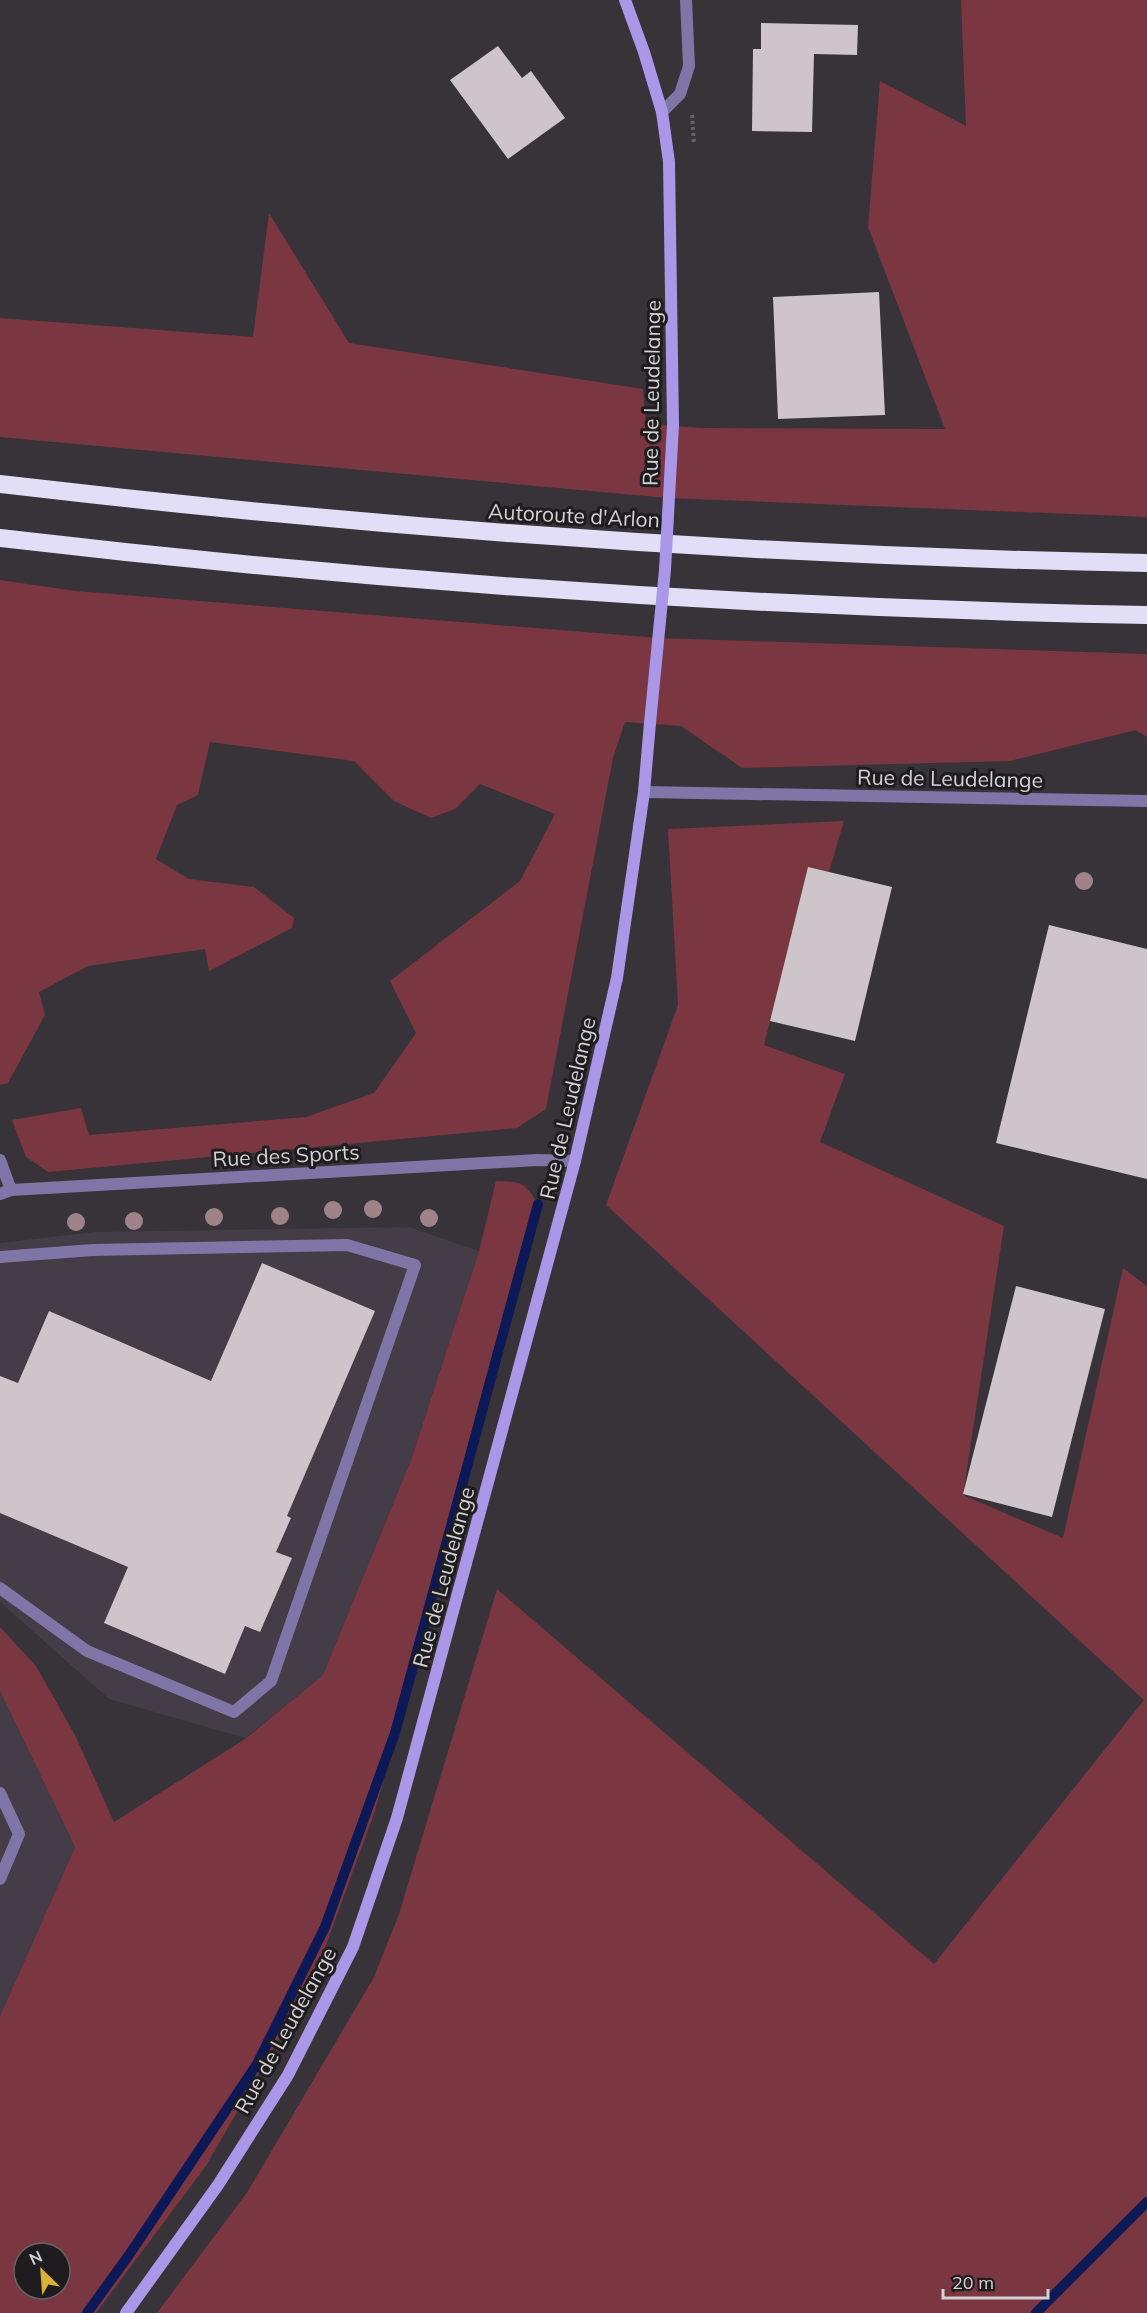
<svg xmlns="http://www.w3.org/2000/svg" width="1147" height="2313" viewBox="0 0 1147 2313" font-family="Mulish,sans-serif">
  <rect width="100%" height="100%" fill="#373338"/>
  <!-- built -->
  <path fill="#443c46" d="M409,1227l70,24 -68,209 -88,215 -78,63 -136,-39 -109,-97v-359l95,-11z
    M0,1691l75,156 -75,169z"/>
  <!-- green -->
  <path fill="#7a3641" fill-rule="evenodd" d="M961,0h186v517l-479,-19 -668,-61v-119l253,19 16,-124 80,130 294,46 3,35 56,4 243,1 -77,-202 12,-146 86,45z
    M0,580l75,11 585,47 487,16v83l-11,-7 -126,31 -268,7 -61,-42 -56,-4 -12,36 -67,351 -29,19 -469,44 -22,-15 -14,-37 69,-12 8,27 217,-18 68,-24 42,-60 -26,-52 130,-100 35,-67 -75,-30 -25,25 -24,9 -37,-17 -40,-40 -144,-19 -12,53 -21,10 -21,54 33,20 65,8 40,31 -2,10 -83,43 -4,-22 -117,17 -49,26 6,23 -37,68 -8,2z
    M844,821l-15,51 -21,-4 -44,177 81,29 -25,68 184,84 -41,269 100,43 60,-270 24,18v1027h-990l91,-122 126,-214 25,-63 98,-325 437,375 210,-264 -538,-495 72,-200 -10,-176z
    M496,1181c26,1 28,1 42,23l-163,607 -61,167 -108,188 -110,147h-96v-297l75,-169 -75,-156v-64l36,39 39,69 39,87 131,-83 78,-64 88,-215 68,-209zM24,2253h36v36h-36z"/>
  <g fill="none" stroke-linecap="round" stroke-linejoin="round">
    <!-- stream -->
    <path stroke="#0d1956" stroke-width="10" d="M87,2313l42,-58 128,-191 68,-137 70,-194 143,-529
      M1036,2313l111,-111"/>
  </g>
  <!-- building -->
  <path fill="#cdc5c9" d="M761,23l97,2 -1,30 -43,-1 -2,78 -60,-1 1,-82h8z
    M498,46l24,32 9,-7 34,47 -57,41 -58,-79z
    M879,292l6,123 -107,4 -5,-122z
    M808,867l84,20 -37,154 -85,-20z
    M1049,925l98,24v230l-151,-36z
    M262,1263l113,48 -88,205 4,2 -15,34 16,6 -32,74 -15,-6 -20,48 -121,-51 24,-56 -128,-54v-137l18,7 31,-72 162,70z
    M1016,1286l89,23 -53,208 -89,-23z"/>
  <g fill="none" stroke-linecap="round" stroke-linejoin="round">
    <!-- path -->
    <path stroke="#666367" stroke-width="4" stroke-dasharray="3 3" stroke-linecap="butt" d="M692,115l2,29"/>
    <!-- lane -->
    <path stroke="#8075a7" stroke-width="12" d="M662,112l18,-18 9,-28 -3,-66
      M0,1160l11,30
      M0,1257l93,-7 254,-5 68,20 -144,416 -37,31 -147,-61 -87,-63
      M0,1793l19,41 -19,45"/>
    <!-- street -->
    <path stroke="#8075a7" stroke-width="12" d="M644,792l503,9
      M0,1194l11,-4 526,-30 38,1"/>
    <!-- secondary -->
    <path stroke="#aa97e8" stroke-width="12" d="M625,0l19,52 18,60 7,50 4,263
      M126,2313l92,-128 70,-110 65,-128 44,-129 178,-657 42,-183 27,-186 6,-69"/>
    <!-- highway -->
    <path stroke="#e2def7" stroke-width="18" d="M0,484c381,45 764,72 1147,79
      M0,538c381,45 764,70 1147,77"/>
    <!-- secondary-bridge -->
    <path stroke="#aa97e8" stroke-width="12" d="M650,723l15,-153 8,-145"/>
  </g>
  <!-- trees -->
  <g fill="#a08388">
    <circle cx="1084" cy="881" r="9"/>
    <circle cx="373" cy="1209" r="9"/>
    <circle cx="333" cy="1210" r="9"/>
    <circle cx="280" cy="1216" r="9"/>
    <circle cx="214" cy="1217" r="9"/>
    <circle cx="429" cy="1218" r="9"/>
    <circle cx="134" cy="1221" r="9"/>
    <circle cx="76" cy="1222" r="9"/>
  </g>
  <g text-anchor="middle" dominant-baseline="central" stroke-width="6" stroke-linejoin="round" paint-order="stroke">
    <!-- street labels -->
    <g font-size="21" fill="#d3d1d4" stroke="#1e1c1e">
      <text transform="translate(651 393) rotate(-89)">Rue de Leudelange</text>
      <text transform="translate(574 515) rotate(3)">Autoroute d'Arlon</text>
      <text transform="translate(950 778) rotate(1)">Rue de Leudelange</text>
      <text transform="translate(567 1108) rotate(-77)">Rue de Leudelange</text>
      <text transform="translate(286 1155) rotate(-3)">Rue des Sports</text>
      <text transform="translate(443 1577) rotate(-75)">Rue de Leudelange</text>
      <text transform="translate(285 2030) rotate(-61)">Rue de Leudelange</text>
    </g>
  </g>
  <!-- north arrow -->
  <g transform="translate(42 2271) rotate(335)"><circle r="28" fill="#1e1c1e" stroke="#666467" stroke-width="1.5"/>
  <path d="M0-4.5L10 22L0 15L-10 22Z" fill="#dbb233"/>
  <text y="-9" font-size="16" font-weight="bold" text-anchor="middle" fill="#d3d1d4">N</text>
  </g>
  <!-- scale -->
  <path d="M943 2289v9h105v-9" fill="none" stroke="#d3d1d4" stroke-width="3"/>
  <text x="952" y="2289" font-size="18" fill="#d3d1d4" stroke="#1e1c1e" stroke-width="4.5" paint-order="stroke">20 m</text>
</svg>
